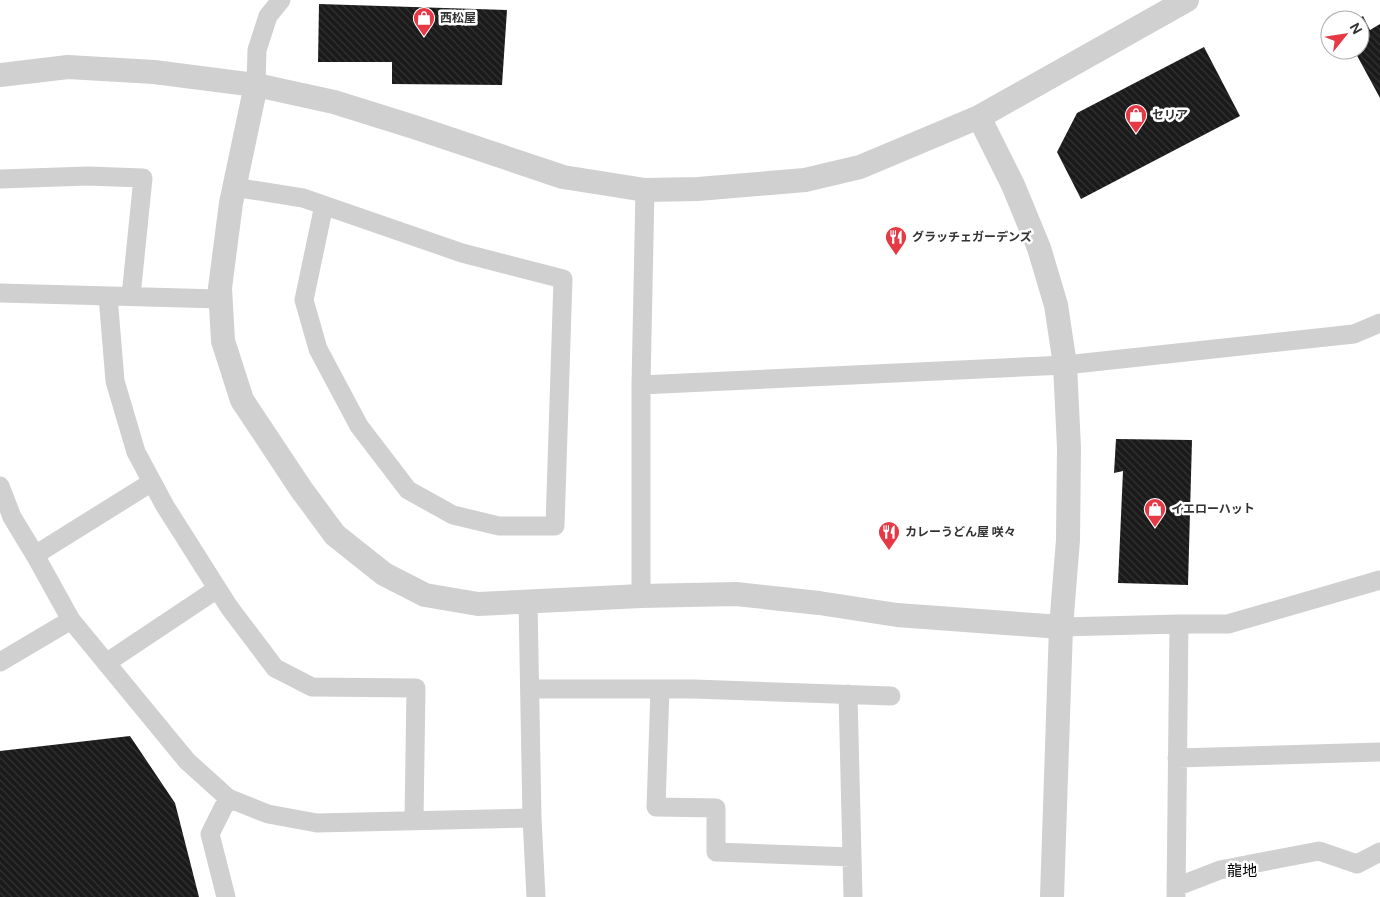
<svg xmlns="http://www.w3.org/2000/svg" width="1380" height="897" viewBox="0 0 1380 897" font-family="'DM Sans','Noto Sans JP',sans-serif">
  <defs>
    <pattern id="building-back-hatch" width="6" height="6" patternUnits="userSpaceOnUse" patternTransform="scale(1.25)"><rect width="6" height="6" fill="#1a1a1a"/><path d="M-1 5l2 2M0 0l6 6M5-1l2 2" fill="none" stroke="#333"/></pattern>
  </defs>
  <rect width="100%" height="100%" fill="#fff"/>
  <!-- building -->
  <path fill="url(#building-back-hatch)" d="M319,4l188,6 -5,75 -110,-1v-22h-74z
    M1363,16l7,14 10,-6v74l-26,-48h6v-30h-4z
    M1204,47l36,69 -159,83 -24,-47 20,-39z
    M1116,439l76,1 -4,145 -70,-2 5,-112 -9,2z
    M130,736l45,67 24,94h-199v-146z"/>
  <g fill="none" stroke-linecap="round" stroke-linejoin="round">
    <!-- minor -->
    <path stroke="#d0d0d0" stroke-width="19" d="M256,85l1,-35 11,-34 13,-16
      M0,179l88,-3 55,2 -12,118
      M234,187l69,11 159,55 101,26 -8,247h-56l-46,-11 -45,-25 -49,-64 -41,-77 -14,-49 20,-95
      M0,293l220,6
      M108,296l7,85 21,71 29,54 64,101 46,61 37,19 104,1 -2,132
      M641,385l424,-20 289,-31 26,-11
      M0,486l12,31 23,38 36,65 116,141 41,37 40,16 49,9 215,-5
      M35,555l117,-73
      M641,596v-211l4,-195
      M528,602l4,216 4,79
      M1061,627l118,-3h49l152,-44
      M0,662l71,-42
      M106,663l111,-74
      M530,689h164l197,7
      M660,689l-4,118 60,1v44l136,5
      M848,694l5,203
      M1177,758l203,-6
      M1176,887l44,-17 99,-19 38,13 23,-12
      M226,897l-16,-63 18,-36
      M1176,897l3,-273"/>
    <!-- tertiary -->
    <path stroke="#d0d0d0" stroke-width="24" d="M0,75l68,-8 86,5 102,13 78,17 80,25 149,50 82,13 53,-1 107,-9 55,-13 119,-50 208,-117
      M256,85l-25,118 -11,85 3,53 19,59 59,89 34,46 49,39 41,21 53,9 163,-8 95,-2 83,9 78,12 164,12
      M979,117l34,68 26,63 17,57 9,60 4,83 -1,92 -7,87 -9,270"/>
  </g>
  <!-- icons -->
  <defs>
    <g id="shop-pin" transform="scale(1.125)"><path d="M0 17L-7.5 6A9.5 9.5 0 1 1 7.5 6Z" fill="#e63946" stroke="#fff"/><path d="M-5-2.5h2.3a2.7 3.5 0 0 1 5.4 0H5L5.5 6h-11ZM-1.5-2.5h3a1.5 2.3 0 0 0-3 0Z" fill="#fff"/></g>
    <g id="restaurant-pin" transform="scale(1.125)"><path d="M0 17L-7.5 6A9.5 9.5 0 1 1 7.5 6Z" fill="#e63946" stroke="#fff"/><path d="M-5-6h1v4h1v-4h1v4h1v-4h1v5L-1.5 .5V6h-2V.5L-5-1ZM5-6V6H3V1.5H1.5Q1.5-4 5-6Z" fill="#fff"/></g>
  </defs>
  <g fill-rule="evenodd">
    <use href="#shop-pin" x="424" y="18"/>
    <use href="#shop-pin" x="1136" y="115"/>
    <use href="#restaurant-pin" x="896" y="237"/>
    <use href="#shop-pin" x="1155" y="509"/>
    <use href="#restaurant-pin" x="889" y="532"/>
  </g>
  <g text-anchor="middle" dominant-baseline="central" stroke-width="5" stroke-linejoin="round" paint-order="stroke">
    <!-- poi labels -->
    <g font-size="12" font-weight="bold" fill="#333" stroke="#fff" text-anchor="start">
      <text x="440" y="18">西松屋</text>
      <text x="1152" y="115">セリア</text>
      <text x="912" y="237">グラッチェガーデンズ</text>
      <text x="1171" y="509">イエローハット</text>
      <text x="905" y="532">カレーうどん屋 咲々</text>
    </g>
    <!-- quarter labels -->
    <g font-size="15" fill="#000" stroke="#fff">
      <text x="1242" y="871">龍地</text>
    </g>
  </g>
  <!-- north arrow -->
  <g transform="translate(1345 35) rotate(60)"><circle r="24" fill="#ffffff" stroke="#adadad"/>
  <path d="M0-4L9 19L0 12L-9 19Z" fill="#e63946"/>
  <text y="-8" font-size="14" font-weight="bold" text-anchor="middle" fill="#333333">N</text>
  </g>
</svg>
